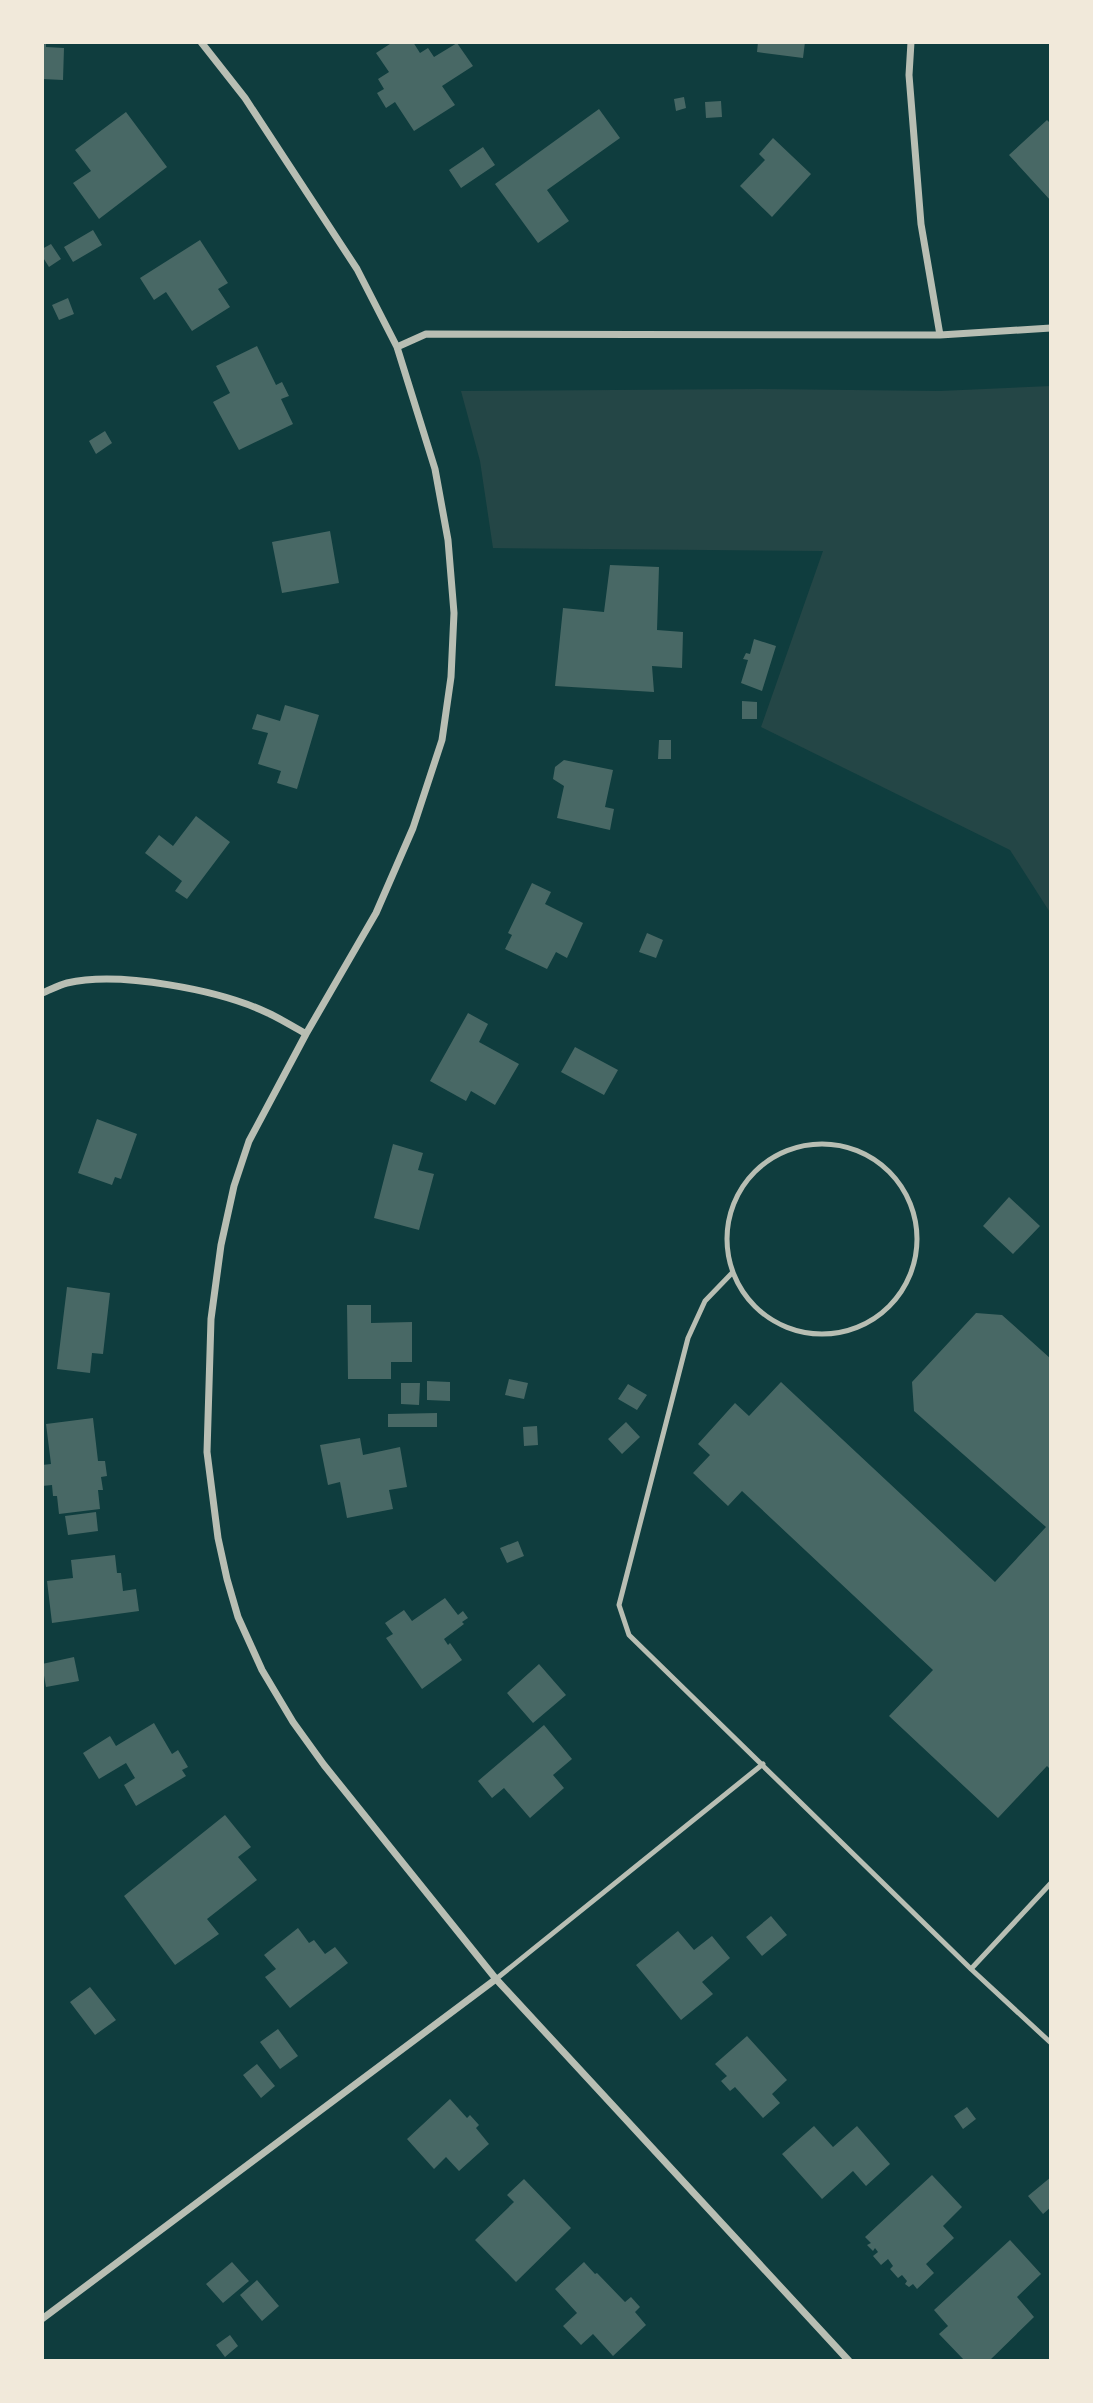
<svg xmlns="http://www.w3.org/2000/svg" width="1093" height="2403" viewBox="0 0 1093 2403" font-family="'Exo 2',sans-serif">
  <rect width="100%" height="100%" fill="#0f3d3e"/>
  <!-- green -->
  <path fill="#244646" d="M1051,386v528l-41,-64 -249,-123 62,-176 -330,-3 -13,-87 -19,-70 296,-2 183,2z"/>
  <!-- building -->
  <path fill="#486865" d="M42,42h4v5l18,1 -1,32 -21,-1z
    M393,42h20l7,11 8,-5 6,9 23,-14 16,23 -31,20 13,19 -41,26 -19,-29 -9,6 -9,-15 7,-4 -6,-10 11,-7 -13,-19z
    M758,42h47l-2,16 -46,-6z
    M684,97l2,11 -10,3 -2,-12z
    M721,101l1,16 -16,1 -1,-16z
    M599,109l21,29 -73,52 22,31 -31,22 -43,-59z
    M126,112l41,55 -68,52 -26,-36 18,-12 -16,-21z
    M1047,120l4,4v77l-42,-46z
    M773,138l38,36 -39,43 -32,-31 25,-26 -6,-6z
    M483,147l12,18 -34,23 -12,-18z
    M93,230l9,15 -29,17 -9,-15z
    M200,240l28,43 -10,6 12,18 -38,24 -26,-39 -12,8 -14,-22z
    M51,244l10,15 -12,8 -7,-11v-7z
    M68,298l6,16 -15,6 -7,-15z
    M257,346l19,39 6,-3 7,14 -8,3 12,25 -54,26 -26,-48 17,-9 -14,-27z
    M105,431l7,12 -16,11 -7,-13z
    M330,531l9,52 -57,10 -10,-51z
    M610,565l49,2 -2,63 26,2 -1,36 -30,-2 2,26 -99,-6 8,-78 41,4z
    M754,639l22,7 -14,45 -21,-8 7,-23 -5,-1 3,-6 4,1z
    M742,701l15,1v17h-15z
    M285,705l34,10 -22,74 -20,-6 4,-12 -23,-7 10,-31 -16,-4 5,-15 23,7z
    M659,740h12v19h-13z
    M564,760l49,10 -8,37 9,2 -4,21 -53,-12 7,-32 -11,-7 2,-12z
    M196,816l34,26 -43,57 -12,-8 7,-10 -37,-28 14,-18 14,11z
    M532,883l19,9 -6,12 38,19 -16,35 -11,-6 -9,17 -42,-20 7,-14 -4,-2z
    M647,933l16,7 -7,18 -17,-6z
    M468,1013l20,11 -9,18 40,22 -24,41 -24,-14 -5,10 -36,-20z
    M575,1047l43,23 -14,25 -43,-23z
    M97,1119l40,15 -16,45 -6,-2 -3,8 -34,-12z
    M393,1144l30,9 -5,17 16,4 -15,56 -45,-12z
    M1009,1197l31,29 -27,28 -30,-28z
    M67,1287l43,6 -7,61 -11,-1 -2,20 -33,-4z
    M347,1305h24v18l41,-1v40h-21v17h-43z
    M976,1313l26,2 49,44v411l-4,-4 -49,52 -109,-102 44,-46 -191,-179 -14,15 -35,-33 17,-18 -12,-11 37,-41 14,13 32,-34 214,200 51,-55 -132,-116 -2,-29z
    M509,1379l19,4 -4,16 -19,-4z
    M427,1381l23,1v19l-23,-1z
    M401,1383h19l-1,22 -18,-1z
    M628,1384l19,11 -10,15 -19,-11z
    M437,1413v14h-49v-13z
    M93,1418l5,43h7l2,15 -6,1 2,13h-5l2,19 -41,5 -2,-18h-4l-1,-11 -10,1v-21l9,-1 -5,-40z
    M626,1422l14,15 -18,17 -14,-15z
    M537,1426l1,19 -14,1 -1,-19z
    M360,1438l3,17 37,-8 7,40 -18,3 4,19 -46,9 -7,-36 -12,3 -8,-40z
    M96,1512l2,19 -30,4 -3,-19z
    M518,1541l6,15 -17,7 -7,-15z
    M115,1555l2,18h4l2,18 13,-2 3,22 -87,12 -5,-42 26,-3 -2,-18z
    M445,1598l13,17 5,-4 5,7 -6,4 2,2 -20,15 4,6 2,-2 12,17 -40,29 -36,-51 7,-4 -8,-11 19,-13 8,11z
    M74,1657l5,24 -33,6 -4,-23z
    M539,1664l27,31 -33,28 -26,-30z
    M154,1723l18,31 6,-4 10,17 -6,3 4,6 -50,30 -12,-21 11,-7 -9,-15 -27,16 -16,-26 27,-17 6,10z
    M544,1725l28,34 -19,16 11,13 -34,30 -26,-30 -12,10 -14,-17z
    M225,1815l26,32 -13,10 19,23 -50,39 12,15 -44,31 -51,-69z
    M771,1916l16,19 -25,21 -16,-19z
    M298,1928l11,15 5,-3 11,14 10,-7 13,16 -58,45 -25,-31 11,-8 -12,-14z
    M678,1931l16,19 18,-14 18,22 -28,24 11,12 -32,26 -45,-55z
    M90,1987l26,33 -21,15 -25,-33z
    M278,2029l20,27 -18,13 -20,-27z
    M747,2036l40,44 -15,14 8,9 -17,15 -28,-31 -5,4 -9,-10 6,-5 -12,-12z
    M257,2064l18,22 -14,12 -18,-23z
    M450,2099l17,19 3,-3 9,10 -3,3 13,16 -30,27 -13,-14 -12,12 -27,-30z
    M967,2107l9,12 -13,10 -9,-13z
    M814,2126l19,21 24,-21 33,38 -24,22 -13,-15 -31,28 -40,-45z
    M932,2175l30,32 -19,19 11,12 -28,26 8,9 -17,16 -4,-5 -4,3 -4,-3 2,-3 -5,-6 -4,3 -8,-9 3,-3 -5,-7 -7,6 -8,-9 5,-4 -3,-4 -2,3 -6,-6 4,-2 -6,-6z
    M1051,2177v30l-8,7 -15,-18z
    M524,2179l47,49 -55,54 -41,-42 39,-38 -7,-7z
    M1010,2240l31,34 -24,23 17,20 -45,44h-24l-26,-27 9,-8 -14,-16z
    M232,2262l17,19 -26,22 -17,-19z
    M584,2262l11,12 2,-1 28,29 6,-5 9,10 -5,5 11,13 -33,31 -20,-22 -12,11 -18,-19 14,-13 -22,-24z
    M257,2280l22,26 -17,15 -22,-26z
    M230,2335l8,11 -13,11 -9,-12z"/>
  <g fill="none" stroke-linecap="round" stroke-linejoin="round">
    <!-- service -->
    <path stroke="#b8beb3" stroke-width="5" d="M727 1239a95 95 0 1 1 190 0a95 95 0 1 1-190 0Z
      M732,1273l-27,28 -17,37 -69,267 10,30 342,334
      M1051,1883l-80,86 80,74
      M496,1979l267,-215"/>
    <!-- minor -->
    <path stroke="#b8beb3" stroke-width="7" d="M201,42l44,56 112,171 40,78 38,122 13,71 6,73 -3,64 -9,63 -29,88 -37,85 -70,121 -57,107 -15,45 -13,59 -10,74 -4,133 11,86 9,41 11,38 24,53 31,52 31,43 172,214 353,382
      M911,42l-2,33 12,149 19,111
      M397,347l29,-13 514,1 111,-7
      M42,993c8,-3 17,-8 25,-10 53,-12 153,7 201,30 13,6 26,14 38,21
      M42,2319l454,-340"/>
  </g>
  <!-- border -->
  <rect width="1093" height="2403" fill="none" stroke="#f1e9da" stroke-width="88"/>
</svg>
